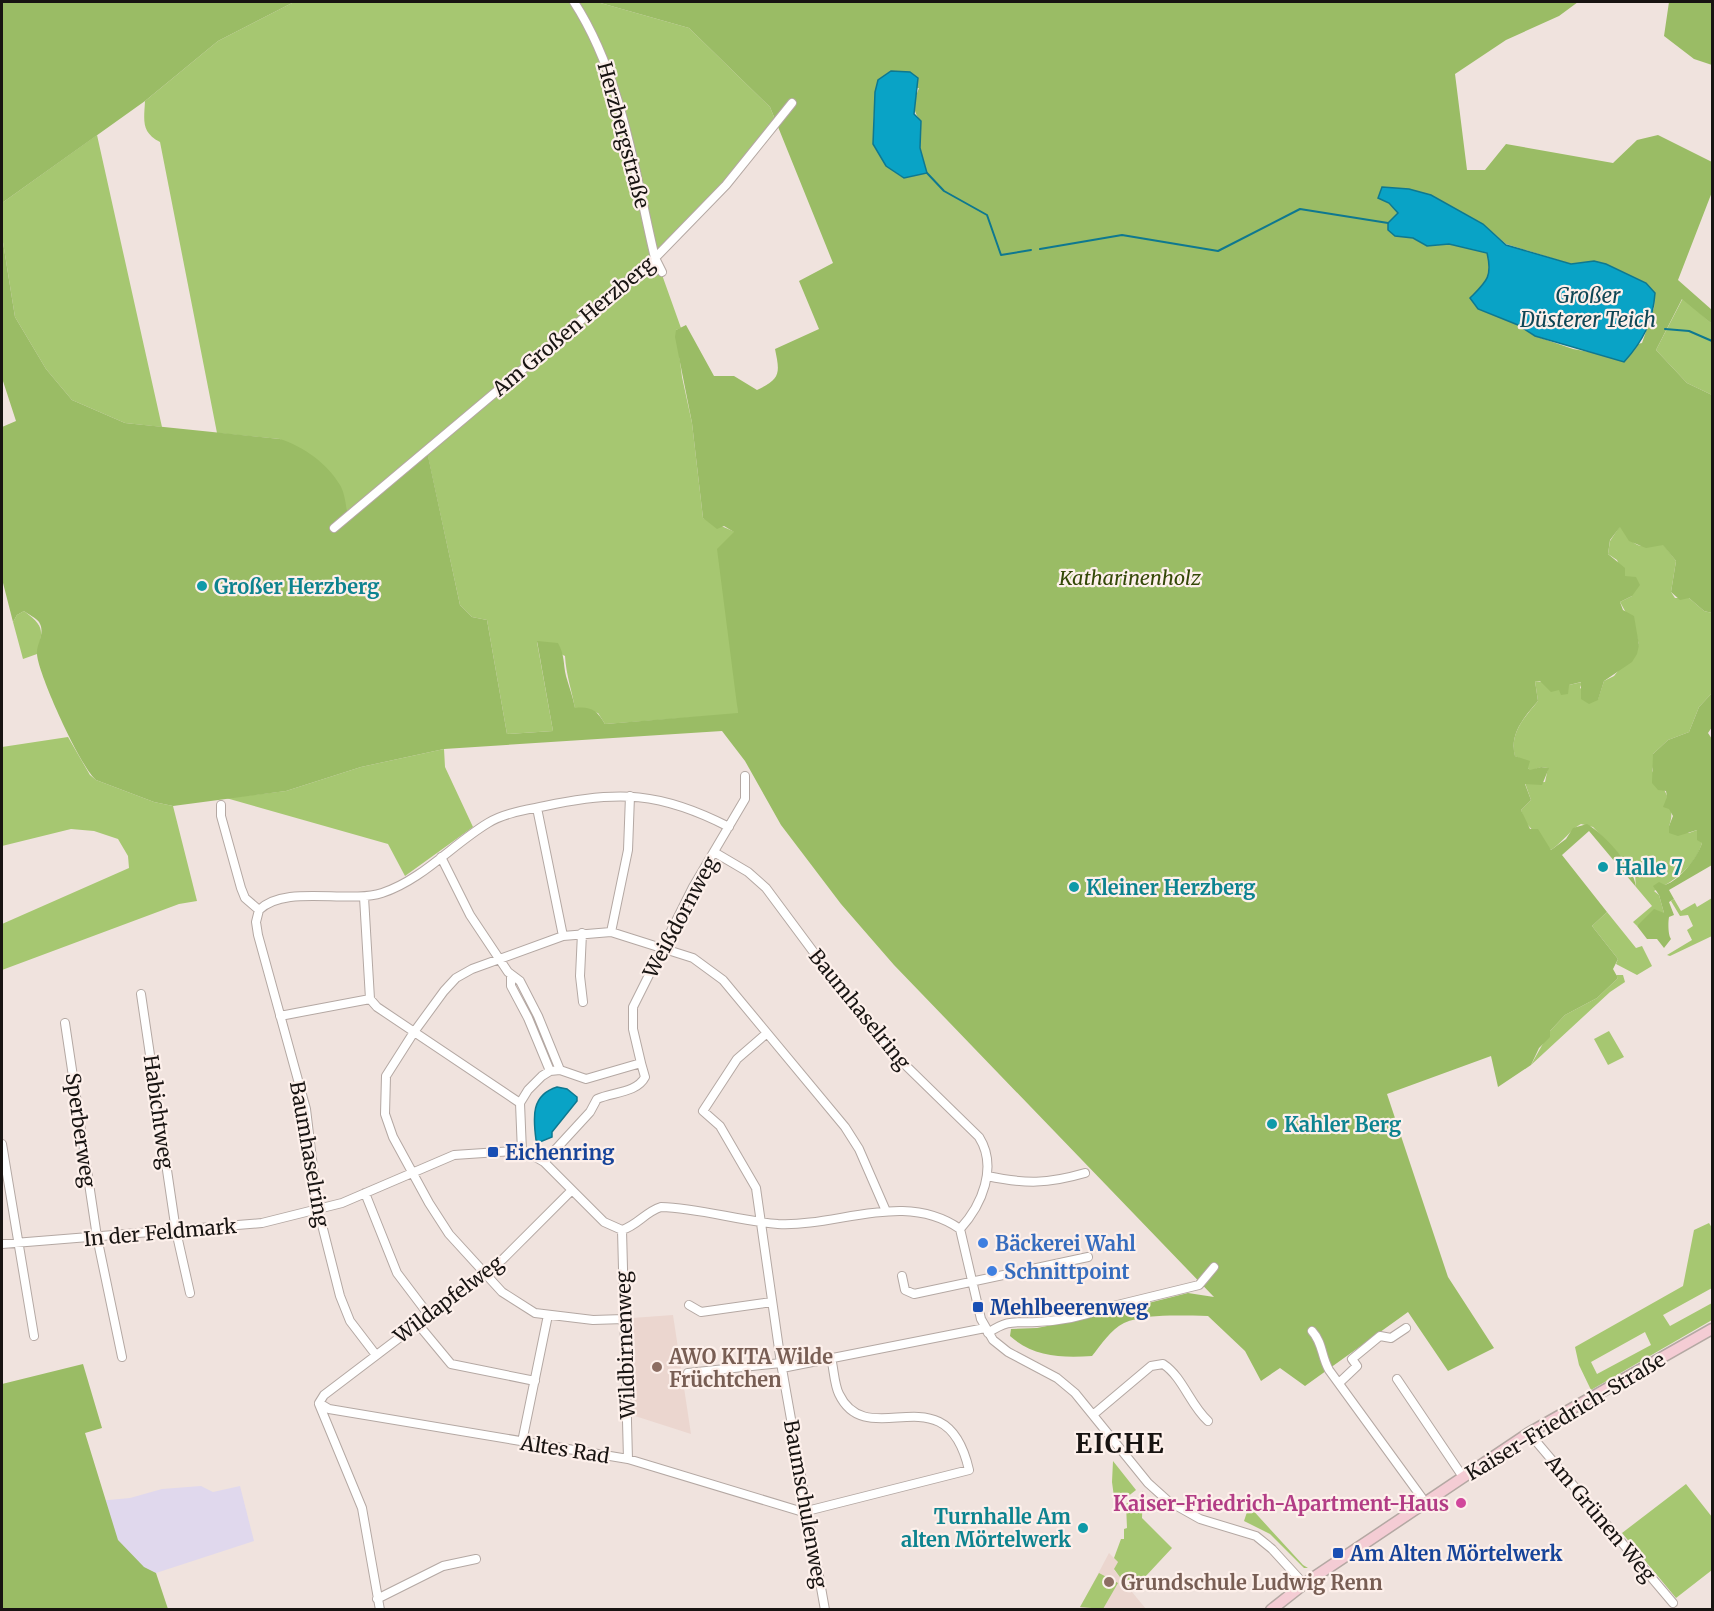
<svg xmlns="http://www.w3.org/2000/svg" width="1714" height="1611" viewBox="0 0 1714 1611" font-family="Merriweather,serif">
  <rect width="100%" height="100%" fill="#f0e3de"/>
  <!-- industrial -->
  <path fill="#e0d8ed" d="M201,1486l12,6 27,-6 14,55 -98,32 -27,37h-127v-100l128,-12 32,-9z"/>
  <!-- built -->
  <path fill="#ebd6cf" d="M673,1315l18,119 -56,-18 -3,-98z
    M1109,1553l9,9 -4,8 32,39 -67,1z"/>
  <!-- green -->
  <path fill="#a6c771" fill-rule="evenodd" d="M294,2h303l92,26 81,79 6,15 -30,39 -90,97 25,70 -5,2 6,47 10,46 11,95 32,14 3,182 -133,10 -7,-11 -23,-4c-3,-18 -9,-34 -10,-53l-28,-14 16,89 -46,3 -20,-114 -15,-3 -12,-12 -33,-153 -79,65 -68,-78 -63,-6 -57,-291c-19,-10 -16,-21 -15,-41l73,-60z
    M97,135l65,292 -37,-4 -53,-23 -26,-31 -31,-52 -13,-81v-33z
    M1683,298l29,26v71l-25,-12 -31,-33z
    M1620,526c20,26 14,19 43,18l13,17 -5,31 4,6h14l15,13 8,2v80l-13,14 -10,25 -21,8 -15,14 1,9 -2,8c11,15 25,36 17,55l20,7 8,-3 5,13c-7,23 -27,38 -48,48l5,4 5,18h-5l-22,13 -4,-4 19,-16 -16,-19 -1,-12 -8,-12 -34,-36 -12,-3c-10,5 -18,18 -30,26l-26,-28 -4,-12 10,-10 -6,-17 20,-1 3,-14 -7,-1 -11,4 -7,-11 -8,-4c-6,-22 9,-38 23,-55l-3,-20 34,4 13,-3 -2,6 18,11 6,-18 10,-5 25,-31 -4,-16 -15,-27 12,-6 -15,-36 -9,-6 2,-13z
    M24,611c21,16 19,19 13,43l-14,5 -10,-37 4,-7z
    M68,737l22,38 6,5 58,22 19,4 24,95 -18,3 -177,66v-46l127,-56 -1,-12 -10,-17 -24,-8 -23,-2 -69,17v-99z
    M444,749l1,18 28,60 -68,49 -17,-32 -162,-46 60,-7 75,-24z
    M1712,898v38l-42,20 -3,-1 25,-15 -5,-10 6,-4 -5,-11 -8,1 -9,-15 3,-2 7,12 14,-8 2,4z
    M1607,912l29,36 6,-2 10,20 -15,9 -21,-11 2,-5 -26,-33z
    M1616,975h7l2,7 -15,10 -79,73 19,-34 15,-16 32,-17 21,-20z
    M1609,1031l15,26 -16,8 -14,-26z
    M1709,1223l3,5v60l-49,27 7,11 42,-23v17l-121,70 -12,-25 -4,-18 108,-61 11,-56zM1645,1332l6,13 -54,29 -6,-12z
    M1113,1461l23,29 -14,11 -8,-4 -2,-15z
    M1686,1484l26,33v53l-36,28 -54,-65z
    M1143,1491l-1,27 30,30 -41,44 -17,-23 4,-7 -4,-4 7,-19h3v-10l3,-1 -1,-24 6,-6 4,4z
    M1249,1506l54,59 5,3h-4l-34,-34 -26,-13z
    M1099,1573l19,10 -15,26 -23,-2z"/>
  <!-- forest -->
  <path fill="#9abc65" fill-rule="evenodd" d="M2,2h292l-76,39 -73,60 -143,102z
    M597,2h981l-19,14 -53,24 -51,34 12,96h18l21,-26 107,19 24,-23 21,-5 54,27v30l-34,88 34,30v14l-30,-25 -26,51 31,33 25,12v218l-8,-2 -15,-13 -9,2 -9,-8 5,-31 -13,-16 -17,3 -17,-7 -9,-14 -10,13 -2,14 17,14v8l11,1 4,8 -8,11 -12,6 3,8 11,6 5,29 -2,9 -5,8 -28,19 -6,19 -9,4 -8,-5v-17l-12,3 -1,9 -7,1 -2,-5 -8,2 -11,-11h-5l3,20c-14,16 -29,33 -23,55l15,5 -2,7 2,2 11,-3 8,1 -7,17 -17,-1 6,16 -10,10 9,19h8l13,21 15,-11 7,-11 14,-4c18,11 47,42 49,63l-47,-56 -27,24 45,57 -15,14 26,33 -5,10 5,9 -21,20 -32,17 -15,16v6l-11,11 -8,17 -33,22 -7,-31 -104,38 61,183 46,71 -46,23 -40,-59 -103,74 -25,-18 -19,13 -16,-30 -37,-35c-24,0 -61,-3 -84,7 -13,6 -23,22 -32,33 -30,2 -59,1 -82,-20l1,-7 26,-1 60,-12 91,-23 26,4 -320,-332 -53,-61 -60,-79 -36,-64 -23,-30 -278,18 -83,18 -75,24 -113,15 -19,-4 -58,-22c-15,-12 -58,-106 -59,-126 -1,-10 9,-21 2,-32 -3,-4 -11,-8 -15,-11l-7,4 -4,7 -11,-43v-152l14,-6 -14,-43v-142l13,81 31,52 26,31 53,23 155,16c24,8 47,24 60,46 5,8 6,22 8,32l79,-66 33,154 12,12 15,3 20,114 46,-3 -16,-90 21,2c7,13 5,20 8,33 3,11 7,21 9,32 15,-2 22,2 30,16l133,-11 -21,-164 17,-17 -10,-6 -7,3 -14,-11 -11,-95 -17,-86 1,-7 10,-5 28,51h20l23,14c24,-11 23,-17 18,-41l44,-20 -20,-48 34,-18 -63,-156 -81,-79zM919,88c-5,13 -8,22 2,33l-1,27 7,25 -23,5c-38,-22 -30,-47 -29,-86zM1431,195l52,29 23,20 65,20 23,-3 12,3 40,19 9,10 -1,15 -12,35 -47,10 -22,-4 -38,-13 -17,-11 -40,-16 -8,-11c16,-16 23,-21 17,-45l-38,-9 -22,2 -14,-8 -18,-2 3,-23 -9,-10z
    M1669,2h43v63l-18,-6 -30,-23z
    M1712,693v34l-4,6 4,6v126l-43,25 5,9 -5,3 5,13 -5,2c-1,6 -1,18 2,22l-7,9 -7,-9h-10l-10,-13 17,-17 10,4 -5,-18 -6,-9 6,-4 6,3c15,-5 32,-27 37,-42l-5,-3v-10l-19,6 -9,-3v-7l4,-10 -4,-7 -6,-2 4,-10 -1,-6 -8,-1 -6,-7 1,-29 15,-14 21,-8 10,-25z
    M83,1364l19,64 -17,5 33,107 26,27 12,6 12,36h-166v-225z"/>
  <!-- water -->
  <path fill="#09a3c6" stroke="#0e7890" stroke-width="1.5" d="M891,71l19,1 8,6 -4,36 7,7 -1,27 7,25 -23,5 -18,-12 -13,-22 2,-52 3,-12z
    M1382,187l27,2 22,6 52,29 23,21 65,19 23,-3 12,3 40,19 9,10c-2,29 -12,48 -31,69l-89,-26 -17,-11 -40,-16 -8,-11c16,-16 23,-21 17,-45l-38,-9 -22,2 -14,-8 -18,-2 -7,-6v-7l10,-10 -9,-10 -11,-5z
    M557,1087l10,2 10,8v4l-25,31v5l-12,5 -4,-2c-3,-23 -5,-45 21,-53z"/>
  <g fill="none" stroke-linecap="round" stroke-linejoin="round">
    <!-- stream -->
    <path stroke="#0e7890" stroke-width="2" d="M927,173l17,18 43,24 14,40 30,-5
      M1040,249l82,-14 96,16 82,-42 88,14
      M1665,329l24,2 23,10"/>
    <!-- street casing -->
    <g stroke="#b4a8a3" stroke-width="10">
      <path id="street" d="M574,2c48,74 61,172 81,256l7,14
        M334,528l321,-270 71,-73 66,-82
        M221,805v11l20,72 4,10 14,12
        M537,808l26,128
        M714,852l34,20 18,16 95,128 34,39 84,82c19,30 3,68 -19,92
        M441,857l29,58 38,57 12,9 18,35 22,54
        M364,897l6,102
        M611,932l17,-82 2,-54
        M582,933l-2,43 3,26
        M511,977v9l17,32 22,53
        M141,994l35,237 14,62
        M370,999l7,8 143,96
        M280,1016l90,-17
        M65,1023l32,214 25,120
        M767,1033l-30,26 -34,52 17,15 36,62 25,175 44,247
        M2,1144l32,192
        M522,1152l-2,-49 8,-13 14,-14 8,-5 10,-1 26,9 55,-16 -8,-34v-22l60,-120 52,-88v-23
        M544,1162l46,-50 7,-13c15,-7 40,-6 48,-22l-4,-14
        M987,1176c39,8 60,8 98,-3
        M365,1193l32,80 31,41
        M960,1229l21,90 12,21 15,12 49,26 18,15 73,90 20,18 32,18 56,17 16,13 32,35
        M622,1230l6,229
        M2,1244l260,-21 80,-20 112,-48 60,-4 18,4 12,7 60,60 18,8c16,-5 23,-18 39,-23 39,1 78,14 117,17 61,3 126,-34 182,5
        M902,1276l3,14 9,4 174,-37
        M689,1305l12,7 71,-10
        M624,1319l-31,1 -58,-7 -33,-21 -53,-58 -20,-31 -36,-66 -8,-23 1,-38 28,-44 30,-41 12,-13 16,-9 91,-33 48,-4 82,26 30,22 122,147 14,22 27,62
        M417,1323l34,41 84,17
        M1312,1331c11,12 9,25 17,39l96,132
        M988,1333c21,-14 26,-10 49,-11 21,-1 45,-5 64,-13l98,-24 15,-18
        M376,1355l-26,-34 -10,-25 -22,-87 -12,-100 -48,-174 -2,-13 3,-12c26,-26 88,-6 123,-17 40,-13 71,-49 106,-70 16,-10 38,-13 57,-17 73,-16 116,-14 184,21
        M782,1368l203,-40
        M688,1373l93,-10
        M1397,1379l66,98
        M1339,1383l18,-17 -5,-7 28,-23 11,2 15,-10
        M319,1403l10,6 299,50 175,53 166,-42c-23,-101 -101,-15 -130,-76 -5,-10 -5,-25 -8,-36
        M319,1403l5,-8 179,-136 69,-69
        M319,1404l43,104 18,102
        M1094,1414l57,-48 12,-2c20,13 27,41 45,57
        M1529,1433l144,170
        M522,1442l26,-127
        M377,1599l66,-33 33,-7"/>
    </g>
    <!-- secondary casing -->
    <g stroke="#b4a8a3" stroke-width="13">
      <path id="secondary" d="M1271,1610l33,-26 225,-151 183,-104"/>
    </g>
    <!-- street -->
    <use href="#street" stroke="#fff" stroke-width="8"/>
    <!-- secondary -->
    <use href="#secondary" stroke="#f4ccd4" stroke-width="10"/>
  </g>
  <!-- markers -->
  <g fill="#0f9aa8" stroke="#fdf0eb" stroke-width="2">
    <circle cx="202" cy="586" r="6"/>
    <circle cx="1603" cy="867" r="6"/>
    <circle cx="1074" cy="887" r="6"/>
    <circle cx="1272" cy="1124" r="6"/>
    <circle cx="1083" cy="1528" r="6"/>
  </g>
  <g fill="#1a4fb4" stroke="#fdf0eb" stroke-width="2">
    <rect x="487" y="1146" width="12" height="12" rx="3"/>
    <rect x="972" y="1301" width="12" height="12" rx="3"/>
    <rect x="1332" y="1547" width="12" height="12" rx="3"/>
  </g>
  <g fill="#3f7fe0" stroke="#fdf0eb" stroke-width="2">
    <circle cx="983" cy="1243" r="6"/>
    <circle cx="992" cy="1271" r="6"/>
  </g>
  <g fill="#8d6e63" stroke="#fdf0eb" stroke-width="2">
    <circle cx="657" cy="1367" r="6"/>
    <circle cx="1109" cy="1582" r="6"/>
  </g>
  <circle fill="#d1479c" stroke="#fdf0eb" stroke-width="2" cx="1461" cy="1503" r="6"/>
  <g text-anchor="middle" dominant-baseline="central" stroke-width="4.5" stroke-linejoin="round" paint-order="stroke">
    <!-- street labels -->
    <g font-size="20" fill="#181412" stroke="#fdf0eb">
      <text transform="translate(624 135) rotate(75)">Herzbergstraße</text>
      <text transform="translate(573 326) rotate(-40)">Am Großen Herzberg</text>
      <text transform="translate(680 917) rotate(-62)">Weißdornweg</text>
      <text transform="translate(860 1009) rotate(51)">Baumhaselring</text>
      <text transform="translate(159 1112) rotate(82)">Habichtweg</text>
      <text transform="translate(81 1130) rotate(82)">Sperberweg</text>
      <text transform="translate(310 1154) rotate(80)">Baumhaselring</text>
      <text transform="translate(160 1232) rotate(-5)">In der Feldmark</text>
      <text transform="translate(448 1299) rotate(-37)">Wildapfelweg</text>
      <text transform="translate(625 1345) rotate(-92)">Wildbirnenweg</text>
      <text transform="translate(1565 1416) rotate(-31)">Kaiser-Friedrich-Straße</text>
      <text transform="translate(565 1449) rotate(9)">Altes Rad</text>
      <text transform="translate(806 1504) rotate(80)">Baumschulenweg</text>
      <text transform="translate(1601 1518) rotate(50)">Am Grünen Weg</text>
    </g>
    <!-- park labels -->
    <g font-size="20" font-style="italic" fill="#344807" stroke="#fdf0eb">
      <text x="1130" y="577">Katharinenholz</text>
    </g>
    <!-- culture labels -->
    <g font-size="20" font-weight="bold" fill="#0d838f" stroke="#fdf0eb" text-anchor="start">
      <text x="214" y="586">Großer Herzberg</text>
      <text x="1615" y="867">Halle 7</text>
      <text x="1086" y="887">Kleiner Herzberg</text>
      <text x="1284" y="1124">Kahler Berg</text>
      <text x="1071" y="1516" text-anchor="end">Turnhalle Am<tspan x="1071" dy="23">alten Mörtelwerk</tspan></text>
    </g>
    <!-- transit labels -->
    <g font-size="20" font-weight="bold" fill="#164399" stroke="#fdf0eb" text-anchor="start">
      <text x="505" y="1152">Eichenring</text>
      <text x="990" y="1307">Mehlbeerenweg</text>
      <text x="1350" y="1553">Am Alten Mörtelwerk</text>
    </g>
    <!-- shop labels -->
    <g font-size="20" font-weight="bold" fill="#366cbe" stroke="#fdf0eb" text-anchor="start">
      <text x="995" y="1243">Bäckerei Wahl</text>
      <text x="1004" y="1271">Schnittpoint</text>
    </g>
    <!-- education labels -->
    <g font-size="20" font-weight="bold" fill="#785e54" stroke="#fdf0eb" text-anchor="start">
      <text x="669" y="1356">AWO KITA Wilde<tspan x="669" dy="23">Früchtchen</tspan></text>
      <text x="1121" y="1582">Grundschule Ludwig Renn</text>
    </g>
    <!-- hotel labels -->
    <g font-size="20" font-weight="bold" fill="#b23c85" stroke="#fdf0eb" text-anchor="end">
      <text x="1449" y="1503">Kaiser-Friedrich-Apartment-Haus</text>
    </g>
    <!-- water labels -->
    <g font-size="21" font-style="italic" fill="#0f4655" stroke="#fdf0eb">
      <text x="1588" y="295">Großer<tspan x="1588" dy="24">Düsterer Teich</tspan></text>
    </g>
    <!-- district labels -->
    <g font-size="26" font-weight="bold" letter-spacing="1.5" fill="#181412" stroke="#fdf0eb">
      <text x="1120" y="1443">EICHE</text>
    </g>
  </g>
  <!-- border -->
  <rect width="1714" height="1611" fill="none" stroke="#181412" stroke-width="6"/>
</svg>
